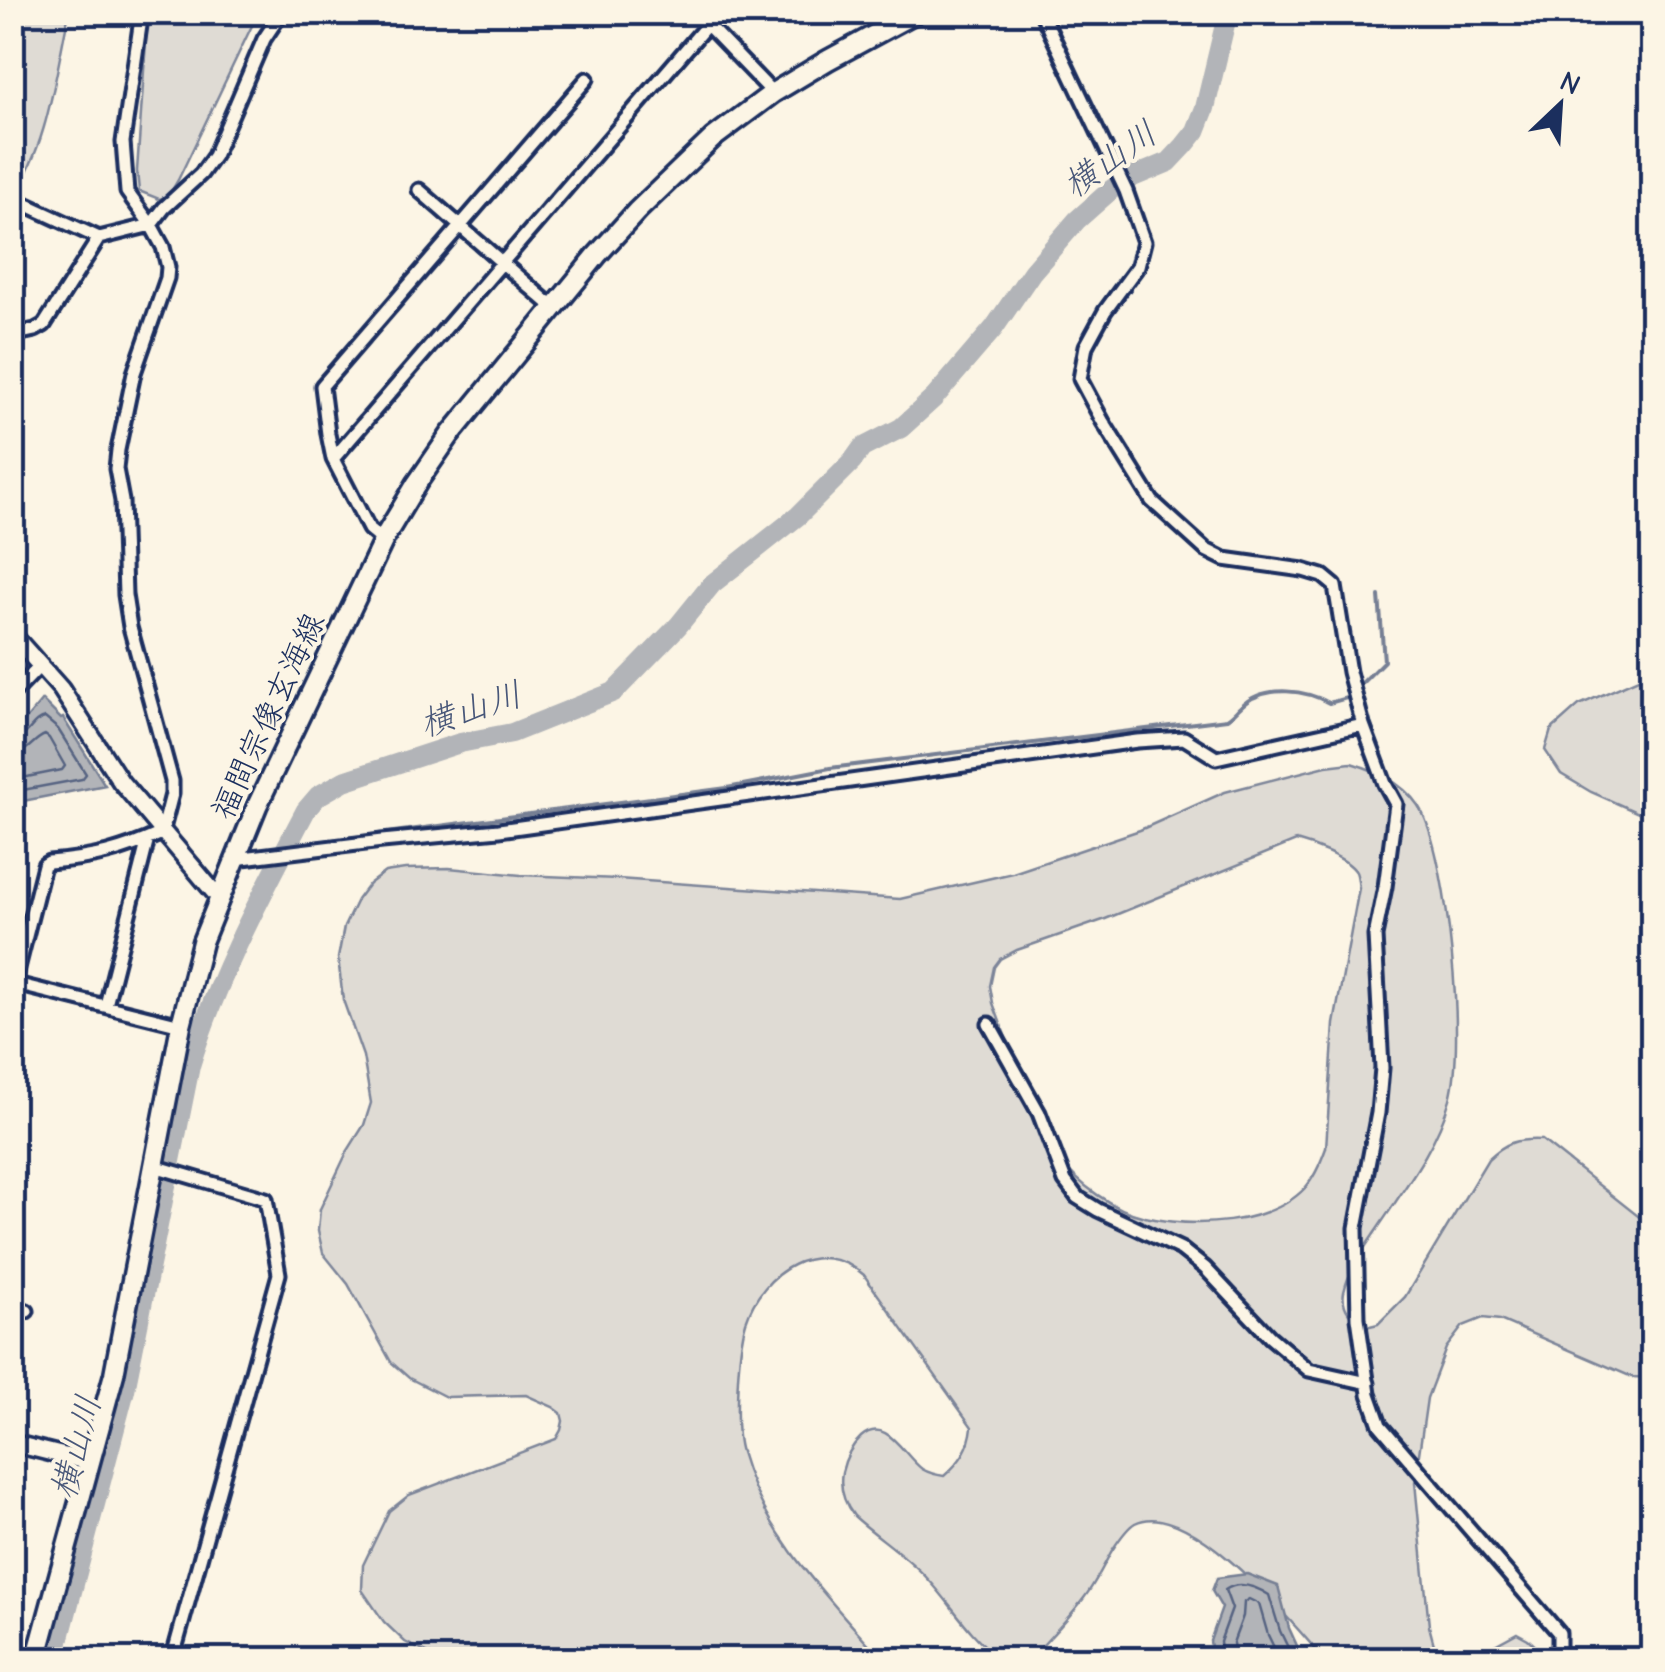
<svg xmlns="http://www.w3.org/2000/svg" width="1665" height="1672" viewBox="0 0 1665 1672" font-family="'Comic Neue','Klee One',sans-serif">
  <rect width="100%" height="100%" fill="#fcf5e5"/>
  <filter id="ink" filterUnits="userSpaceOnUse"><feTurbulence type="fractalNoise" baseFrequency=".01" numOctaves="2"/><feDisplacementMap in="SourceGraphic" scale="20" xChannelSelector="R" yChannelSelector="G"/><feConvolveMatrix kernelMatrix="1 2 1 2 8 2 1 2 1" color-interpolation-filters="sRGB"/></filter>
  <g filter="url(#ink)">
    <!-- green -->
    <path fill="#dfdbd4" stroke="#7d8599" stroke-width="2.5" fill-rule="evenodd" d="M13,13h56c-13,57 -21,134 -56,182z
      M148,13h110l-80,167 -10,17 -9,2 -20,-8 -2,-20z
      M1652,665v154l-61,-27 -30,-18 -16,-24 6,-20 28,-25 64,-28z
      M1351,763c28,8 58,23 72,51 25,52 43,230 27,285 -14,49 -47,91 -74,132 -13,19 -27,38 -32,61 -3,16 8,28 22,35l12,-3 27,-27 83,-138c18,-17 28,-20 54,-19l110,87v151l-20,-1 -132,-57 -17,-2 -20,8 -17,22 -19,50 -12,84 14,144 8,30 8,3h-121c-32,-36 -135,-163 -189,-136 -9,5 -18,20 -24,29 -8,15 -16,32 -27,46 -15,20 -34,39 -51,58 -10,5 -27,6 -37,-1 -27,-20 -46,-53 -69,-77 -21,-23 -50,-41 -73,-62 -10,-13 -15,-27 -12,-44 3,-13 8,-25 19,-35 25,-22 42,18 61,32 7,4 14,6 22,7 16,-14 26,-28 28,-49l-108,-152c-46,-40 -102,-3 -118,47 -8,26 -13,105 -5,130 23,82 86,145 141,207h-443l-34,-17 -21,-20 -22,-32 1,-25 26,-54 20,-16 147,-56 5,-9 2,-9 -2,-8 -8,-6 -27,-12 -80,2 -37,-19 -18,-16 -43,-78 -25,-31 -5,-22 2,-22 27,-57 17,-27 7,-22 -8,-47 -20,-56 -5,-42 6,-31 13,-27 12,-16 16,-12 20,-3 44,-1 72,7 97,4 282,20 113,-26 127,-43 85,-38 101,-26zM1296,841c15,4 52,17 60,31 2,4 2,12 3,16l-25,136 -8,124c-5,14 -11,29 -21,40 -36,38 -112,40 -160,29 -32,-7 -67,-33 -87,-59 -18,-23 -26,-49 -36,-76 -9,-26 -19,-52 -29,-79l-3,-17 4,-19 6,-8 17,-9 86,-30z
      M1517,1633l11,6 11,10 1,10h-71z"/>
    <!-- water -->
    <path fill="#b2b4b8" stroke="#767f94" stroke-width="2.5" d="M42,700l19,19 2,-1 42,67 -92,18v-68z
      M1247,1574l31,12 11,42 14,31h-90l-3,-18 12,-33 -10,-17 5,-13z"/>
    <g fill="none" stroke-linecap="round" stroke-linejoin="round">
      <!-- shore -->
      <path stroke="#576482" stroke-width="2.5" d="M12,740c16,-1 19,-20 33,-22l13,11 28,45 -4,5 -70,13
        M12,753c17,0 20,-13 33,-18l4,3 16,28 -3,4 -50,10
        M1222,1660l-2,-18 12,-33 -7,-19c14,-10 30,-4 44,5l11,36 14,29
        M1235,1660l-2,-17 10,-27 1,-14 5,-3 10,5 9,31 12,25"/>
      <!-- stream -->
      <path stroke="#767f94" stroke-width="4" d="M1356,689l28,-28 -5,-65
        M287,846l440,-58 103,-20 397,-49c7,-4 11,-11 18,-16 23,-18 61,-13 84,0l21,-6"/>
      <!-- river -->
      <path stroke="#b2b4b8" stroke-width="20" d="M54,1660l71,-270 65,-324c26,-87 74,-176 116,-256l12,-14 26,-15 116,-38 52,-10 102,-41 64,-66 34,-42 86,-68 54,-54 10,-14 39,-20 33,-30 60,-70 38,-56 45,-52 35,-31 16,-10 41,-17 15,-16 12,-15 9,-23 23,-96"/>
      <!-- street casing -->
      <g stroke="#1b2f5e" stroke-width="19">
        <path id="street" d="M695,12l78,81
          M1041,12l85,179 18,51 -6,24 -33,45 -19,35 -6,33 23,43 49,79 54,49 18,9 79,11 20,6 12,10 14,86 14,53 22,59 11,20 -11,83 -10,49 7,132 -4,45 -22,115 2,90 11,76 11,31 179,208v27
          M419,190l135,118
          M12,198l87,40
          M12,335l23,-5 9,-5 55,-87 52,-13 13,-17 37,-34 13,-18 50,-117 18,-27
          M333,459l374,-434
          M383,541l-14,-12 -36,-70 -5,-25 -6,-48 265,-307
          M12,695l29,-30
          M235,859l147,-18 117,-11 638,-89 47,-3 32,20 147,-33
          M12,983l169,42
          M14,984l30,-119 5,-3c46,-4 71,-10 113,-29l10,-39v-13l-42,-154 -5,-32 -3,-94 -6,-32 2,-19 16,-77 33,-95 1,-11 -5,-20 -12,-22 -24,-33 -4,-50 19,-130
          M106,1005l42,-166
          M989,1024l50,89 26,68 12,16 21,13 83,39 24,19 65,69 39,33 59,13
          M154,1166l112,33 13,75 -107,386
          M12,1306l15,5"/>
      </g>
      <!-- secondary casing -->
      <g stroke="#1b2f5e" stroke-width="22">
        <path id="secondary" d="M12,634l49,55 60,93 98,116
          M12,1443l77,19"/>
      </g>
      <!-- primary casing -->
      <g stroke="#1b2f5e" stroke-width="25">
        <path id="primary" d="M36,1660l78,-286 67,-349 21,-83 55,-136 130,-273 30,-50 33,-48 147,-180 40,-44 76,-73 60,-45 55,-33 89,-48"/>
      </g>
      <!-- street -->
      <use href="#street" stroke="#fcf5e5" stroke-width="11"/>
      <!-- secondary -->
      <use href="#secondary" stroke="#fcf5e5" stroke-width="15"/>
      <!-- primary -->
      <use href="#primary" stroke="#fcf5e5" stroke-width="18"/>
    </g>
  </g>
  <g text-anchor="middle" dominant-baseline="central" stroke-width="8" stroke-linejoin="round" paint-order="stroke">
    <!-- street labels -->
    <g font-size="32" fill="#1b2f5e" stroke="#fcf5e5">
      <text transform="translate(268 716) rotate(-65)">福間宗像玄海線</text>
    </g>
    <!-- water labels -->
    <g font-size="35" font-style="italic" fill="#485779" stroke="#fcf5e5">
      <text transform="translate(1110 159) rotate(-35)">横山川</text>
      <text transform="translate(471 709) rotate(-18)">横山川</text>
      <text transform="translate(76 1447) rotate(-75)">横山川</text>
    </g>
  </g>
  <!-- margin -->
  <rect width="1665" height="1672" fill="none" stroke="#fcf5e5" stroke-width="50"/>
  <rect x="25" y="25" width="1615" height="1622" fill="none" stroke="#1b2f5e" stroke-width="4" filter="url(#ink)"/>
  <!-- north arrow -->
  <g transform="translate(1560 105) rotate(25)" stroke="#fcf5e5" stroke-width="8" paint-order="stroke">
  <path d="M0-8L18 38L0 25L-18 38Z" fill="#1b2f5e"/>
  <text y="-15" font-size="28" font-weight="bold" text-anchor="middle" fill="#1b2f5e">N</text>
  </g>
</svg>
